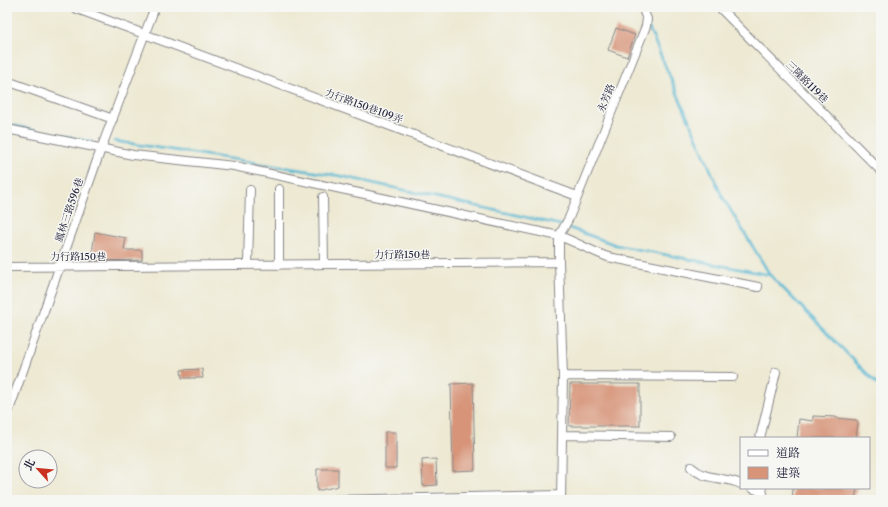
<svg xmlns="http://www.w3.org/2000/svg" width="888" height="507" viewBox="0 0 888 507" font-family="'Libre Caslon Text','Noto Serif TC',serif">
  <rect width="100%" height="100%" fill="#f6f6f2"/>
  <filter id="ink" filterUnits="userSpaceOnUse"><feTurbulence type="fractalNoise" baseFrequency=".025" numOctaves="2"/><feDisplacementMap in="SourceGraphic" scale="8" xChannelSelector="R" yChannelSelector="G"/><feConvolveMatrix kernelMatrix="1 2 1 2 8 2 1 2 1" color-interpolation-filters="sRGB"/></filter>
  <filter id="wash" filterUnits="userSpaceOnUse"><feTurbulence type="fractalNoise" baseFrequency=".012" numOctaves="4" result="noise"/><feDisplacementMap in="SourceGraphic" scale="16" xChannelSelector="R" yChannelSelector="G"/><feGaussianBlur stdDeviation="0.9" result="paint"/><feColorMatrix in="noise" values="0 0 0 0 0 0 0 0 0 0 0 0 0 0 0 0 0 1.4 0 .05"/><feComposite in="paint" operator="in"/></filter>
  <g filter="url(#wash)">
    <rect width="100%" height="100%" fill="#ede9d3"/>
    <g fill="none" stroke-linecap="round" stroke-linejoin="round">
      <!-- stream -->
      <path stroke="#54b7d3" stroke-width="2.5" d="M648,26l74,170 48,79 111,113
        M7,124l85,18
        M114,141l227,35 220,49 55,20 154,30"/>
    </g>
    <g id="blocks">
      <!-- building -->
      <path fill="#d79479" d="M616,28l19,7 -8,22 -19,-7z
        M95,232l31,6 -2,12h18v10l-51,1z
        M202,369l1,9h-21l-1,-8z
        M473,383l2,87 -22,1 -2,-87z
        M570,384h70v42h-71z
        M813,416l23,1v1l20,2 2,3 -2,15h-59l2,-19 14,2z
        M385,432h11v36h-11z
        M436,459l1,26 -14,1 -1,-26z
        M317,469h21v17l-21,5z
        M793,488h64l-2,12h-63z"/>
    </g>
  </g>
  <g filter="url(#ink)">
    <use href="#blocks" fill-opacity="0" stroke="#888687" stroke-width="1"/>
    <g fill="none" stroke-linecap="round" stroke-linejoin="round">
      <!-- minor casing -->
      <g stroke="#888687" stroke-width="10">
        <path id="minor" d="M72,7l505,189
          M719,7l162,164
          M7,81l106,38
          M7,129l126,26 101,11 325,70c17,6 32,15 49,21l150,30
          M279,189v76
          M323,197l1,67
          M559,262v-26l10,-18 77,-192 1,-7 -5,-12
          M248,265l2,-75
          M7,267l552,-5 4,114 -2,124
          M563,376l170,1
          M7,416l94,-267 54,-142
          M563,435l108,2
          M760,438l16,-66
          M691,467c15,14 32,9 50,17
          M752,488l10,4
          M762,488l2,12
          M331,500l230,-5"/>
      </g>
      <!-- minor -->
      <use href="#minor" stroke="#fff" stroke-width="8"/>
    </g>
  </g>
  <g text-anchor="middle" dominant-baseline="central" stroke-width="3" stroke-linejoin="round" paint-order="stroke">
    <!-- street labels -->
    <g font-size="10" fill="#22223b" stroke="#f6f6f2">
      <text transform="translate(807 82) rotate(45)">三隆路119巷</text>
      <text transform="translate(606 98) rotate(-68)">永芳路</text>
      <text transform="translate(364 106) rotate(20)">力行路150巷109弄</text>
      <text transform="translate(69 210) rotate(-71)">鳳林三路596巷</text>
      <text x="402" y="254">力行路150巷</text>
      <text x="78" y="256">力行路150巷</text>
    </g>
  </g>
  <!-- margin -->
  <rect width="888" height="507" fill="none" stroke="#f6f6f2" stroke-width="24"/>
  <!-- legend -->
  <rect x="740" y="437" width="130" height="52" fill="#f6f6f2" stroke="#a1a1a9"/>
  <rect x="748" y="450" width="20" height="6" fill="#ffffff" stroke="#a1a1a9"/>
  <text x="776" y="457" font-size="12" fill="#22223b">道路</text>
  <rect x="748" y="467" width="20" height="12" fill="#d79479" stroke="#a1a1a9"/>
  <text x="776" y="477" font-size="12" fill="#22223b">建築</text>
  <!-- north arrow -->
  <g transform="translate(38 469) rotate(297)"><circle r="19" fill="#f6f6f2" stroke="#a1a1a9"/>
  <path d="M0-3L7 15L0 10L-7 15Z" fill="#c8321e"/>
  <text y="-6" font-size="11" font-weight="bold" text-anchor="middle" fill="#22223b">北</text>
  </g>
</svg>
